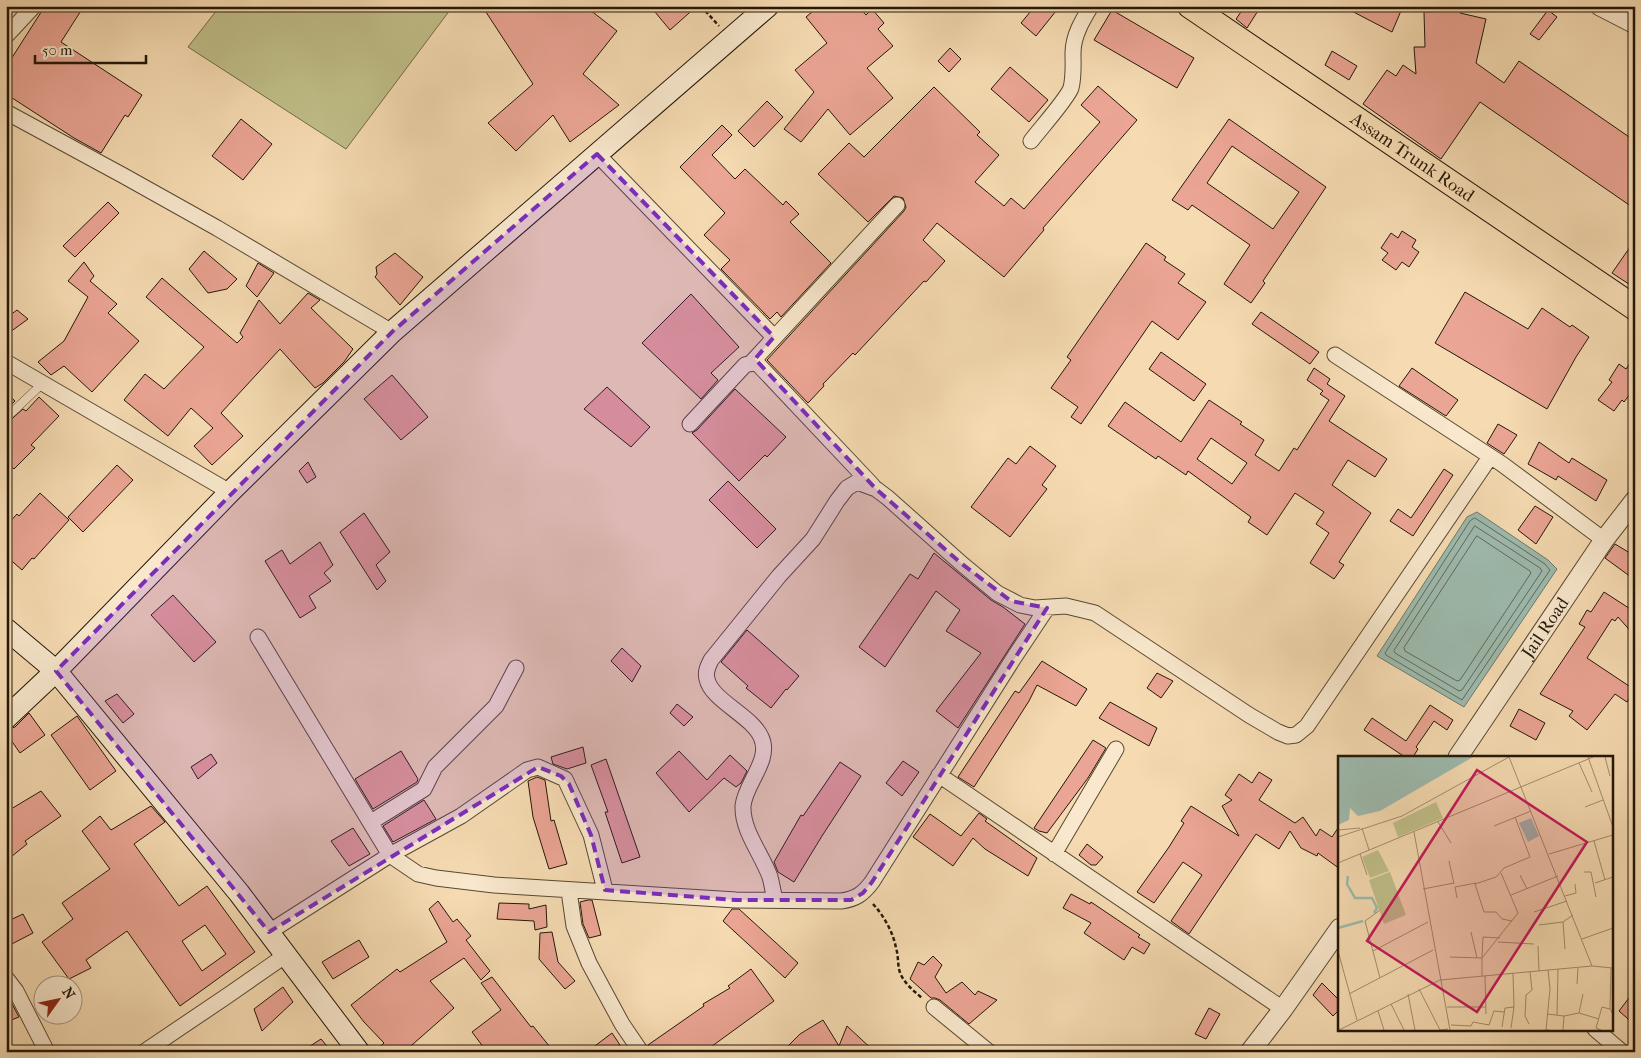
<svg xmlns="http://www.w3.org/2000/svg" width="1641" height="1058" viewBox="0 0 1641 1058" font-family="'IM FELL French Canon',serif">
  <rect width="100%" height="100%" fill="#f6dbb2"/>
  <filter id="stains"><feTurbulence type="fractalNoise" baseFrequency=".004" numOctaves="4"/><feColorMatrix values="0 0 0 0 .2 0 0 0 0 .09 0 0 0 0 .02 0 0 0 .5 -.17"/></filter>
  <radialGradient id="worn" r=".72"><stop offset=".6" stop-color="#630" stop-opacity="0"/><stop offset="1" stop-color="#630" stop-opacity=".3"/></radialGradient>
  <!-- green -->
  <path fill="#c0bf89" stroke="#726b48" d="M220,6h233l-107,143 -158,-102z"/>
  <!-- water -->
  <path fill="#9dbbaf" stroke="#6c796c" d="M1477,512l71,48 9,9 -93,138 -87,-51 90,-139z"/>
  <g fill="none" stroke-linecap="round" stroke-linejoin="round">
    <!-- shore -->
    <path stroke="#60695c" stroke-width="1" d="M1475,518l70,46 5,6 -88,130 -76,-45 -1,-2 85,-132z
      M1475,526l65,42 2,3 -80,119 -3,1 -64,-38 -1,-2z
      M1477,536l53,35 1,2 -71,107 -3,1 -52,-30 -1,-3z"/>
  </g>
  <!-- building -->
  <path fill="#eba594" stroke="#231708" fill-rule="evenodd" d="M45,6h39l-23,36 81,53 -14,22 -3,-2 -24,38 -27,-15 -68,-44v-27z
    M482,6h103l32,25 -34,43 36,31 -49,37 -17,-27 -37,36 -28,-28 45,-39z
    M650,6h47l-27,24z
    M819,6h40l7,9 6,-6 12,14 -6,6 15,17 -26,22 26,30 -43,37 -22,-26 -27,33 -17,-13 30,-37 -19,-22 32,-27 -21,-26z
    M1035,6h25l-24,30 -15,-13z
    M1245,6h16l-14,22 -11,-9z
    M1342,6h61l-11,26z
    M1112,10l82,48 -17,30 -83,-48z
    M1548,10l9,7 -18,23 -9,-6z
    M1461,11l-1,2 26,6 -10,44 28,20 15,-22 116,80v68l-155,-107 -39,57 -78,-55 24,-34 9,6 7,-11 13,9 -2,-27h11l-1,-35z
    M950,48l11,11 -12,13 -11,-11z
    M1332,51l25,15 -8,14 -24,-15z
    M1010,67l38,33 -19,22 -38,-33z
    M1098,86l39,34 -94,108 1,2 -40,47 -67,-54 -14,17 22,21 -19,21 -2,-1 -69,74 -2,-2 -30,31 1,2 -16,17 -41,-43 137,-149 2,-4 -3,-9 -9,-2 -26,26 -50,-48 31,-31 15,14 70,-70 46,45 -3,3 22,20 -24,27 29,24 7,-8 13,11 76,-87 -19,-17z
    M767,101l16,16 -29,30 -16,-16z
    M241,119l31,25 -29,36 -31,-24z
    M1229,119l97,68 -63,94 2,2 -14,20 -27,-19 26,-39 -58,-40 -4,5 -16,-10zM1232,146l67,46 -26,37 -66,-46z
    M722,125l10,10 -20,20 23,24 10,-10 38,36 3,-4 13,13 -9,8 41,41 -50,54 -4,-5 -7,7 -49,-50 9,-9 -26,-25 21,-22 -45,-46z
    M108,202l11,11 -44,44 -12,-11z
    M1402,231l14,9 -4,7 7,5 -10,15 -7,-5 -6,8 -14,-10 6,-7 -7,-5 10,-15 7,5z
    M1635,240v48l-23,-15z
    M1146,243l20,14 -2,3 21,14 -7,9 28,19 -28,38 -26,-19 -71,103 -10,-7 7,-10 -27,-19 20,-28 -4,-3z
    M204,251l33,28 -10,10 -19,4 -19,-24z
    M395,253l28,24 -23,28 -25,-28 2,-3 -1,-7z
    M84,262l10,14 -4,5 27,23 -9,9 31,28 -47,51 -28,-26 -13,9 -13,-13 26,-21 24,-44 -20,-16z
    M258,263l16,10 -17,24 -11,-11z
    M162,278l75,65 6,-6 -3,-4 19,-33 21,24 28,-31 12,7 -9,8 42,41 -9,13 -21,21 -8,5 -35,-39 -59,64 22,23 -31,29 -18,-19 19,-18 -22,-20 -23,28 -44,-36 21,-26 19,15 40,-42 -58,-50z
    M1465,292l63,37 14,-21 28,19 2,-2 17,12 -13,20 -29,52 -112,-66z
    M691,294l48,53 -28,26 7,7 -17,19 -59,-56z
    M17,310l11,9 -22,16v-17z
    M1261,312l58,40 -9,12 -58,-40z
    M1161,352l45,32 -12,17 -45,-32z
    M1635,356v41l-5,-3 -6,8 -2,-2 -8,11 -16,-11 14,-18 -3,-2 10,-16 7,5z
    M1314,368l16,11 -3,5 18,12 -16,25 58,38 -12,18 -27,-17 -16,25 39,28 -32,49 5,3 -10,14 -24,-16 19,-30 -13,-9 8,-12 -29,-19 -28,42 -19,-13 3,-5 -63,-46 -2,4 -28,-19 -2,3 -48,-33 17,-24 56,40 28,-42 33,22 -2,2 24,16 -9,15 24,16 15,-23 3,2 32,-50 -9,-6 3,-3 -16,-11zM1211,438l36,25 -15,21 -35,-25z
    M1412,368l46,32 -12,16 -47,-30z
    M392,375l36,42 -27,23 -37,-41z
    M607,387l43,40 -19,20 -47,-38z
    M735,389l51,48 -19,20 -2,-2 -26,26 -47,-48 5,-3z
    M6,393l9,8 -9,9z
    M39,397l20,19 -28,29 4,3 -21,21 -8,-8v-37l17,-15 3,2z
    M1498,424l19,11 -13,19 -17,-11z
    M1539,442l30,21 3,-5 35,22 -11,21 -38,-25 -2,4 -28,-16z
    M1030,446l26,20 -14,19 5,4 -37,48 -39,-30 37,-49 8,6z
    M308,462l8,15 -9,6 -8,-12z
    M117,465l16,15 -50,52 -15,-15z
    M1444,469l9,6 -40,61 -23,-15 8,-12 13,9z
    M728,481l48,48 -19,19 -48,-48z
    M40,493l29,27 -35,39 -2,-1 -10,12 -16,-14v-30l11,-12 2,2z
    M1535,506l18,11 -17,27 -18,-14z
    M364,513l26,39 -14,13 10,16 -9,9 -37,-58z
    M320,542l13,23 -9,8 7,8 -22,15 7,12 -16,10 -35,-57 17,-11 8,14z
    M1615,544l20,12v24l-30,-22z
    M934,553l57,47 12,7 22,17 -67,104 -22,-17 45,-58 -35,-22 14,-21 -24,-19 -51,76 -26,-20 51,-73 8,5z
    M1604,592l31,20v24l-17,-19 -3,4 -3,-2 -25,39 48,32 -8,12 -12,-8 -28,36 -18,-14 4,-5 -33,-17 45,-67 -6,-3 8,-14 4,2z
    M173,595l43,47 -22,20 -43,-47z
    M747,630l52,46 -12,14 -1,-1 -15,19 -25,-20 2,-2 -27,-24z
    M622,648l19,18 -9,16 -21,-21z
    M1042,661l45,28 -11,17 -39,-21 -8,16 -55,86 -16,-10 57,-86 4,2z
    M1157,673l16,8 -12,17 -14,-10z
    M117,694l17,20 -11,9 -18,-22z
    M1110,702l47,26 -8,18 -50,-28z
    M677,704l16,13 -9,9 -14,-13z
    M1430,705l23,15 -6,10 -13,-9 -18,26 2,2 -5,8h-8l-41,-27 8,-12 34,23z
    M1519,709l26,14 -9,17 -26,-14z
    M29,713l16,22 -25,18 -14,-20v-3l9,-3z
    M77,716l39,55 -26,19 -39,-55z
    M1093,740l13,8 -18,30 -41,55 -8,-2 -5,-3z
    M583,747l3,16 -19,6 -14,-5 -2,-7z
    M401,751l17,28 -1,3 -44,27 -18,-30z
    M679,751l28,29 23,-25 17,16 -6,12 -5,4 -12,-9 -35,34 -33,-39z
    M211,754l6,9 -19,16 -7,-12z
    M606,759l34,98 -18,6 -17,-51h3l-17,-47z
    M903,761l16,11 -17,24 -16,-13z
    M840,762l21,14 -39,60 -28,46 -16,-10 -4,-10 27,-47 2,1z
    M1259,772l13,8 -13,20 36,23 8,-6 13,19 4,-7 12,8 8,-12v44l-22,-16 -1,3 -16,-8 -11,-17 -11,18 -23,-15 -67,100 -18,-13 31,-46 -19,-13 -29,41 -17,-11 32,-45 15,-24 -3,-2 10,-15 48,30 -17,-30 10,-6 -7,-5 14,-21 13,9z
    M537,777l8,3 6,41 3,-1 13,44 -18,5 -16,-52 -5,-36z
    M41,791l20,25 -36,25 2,3 -21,17v-49z
    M424,800l12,19 -43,23 -10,-16z
    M151,806l14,16 -31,22 45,62 28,-20 48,66 -75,54 -53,-75 -41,29 5,8 -22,11 -27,-37 31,-23 -11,-16 48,-34 -28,-38 18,-15 11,14zM205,925l21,29 -24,17 -20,-30z
    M979,813l8,6 -2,2 52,37 -9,18 -43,-27 -12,-11 -20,28 -40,-29 17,-23 31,22z
    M353,828l17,26 -21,12 -18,-25z
    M1087,844l16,13 -7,8h-5l-12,-10z
    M1071,894l19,10 1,-2 49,33 -2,2 12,7 -6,10 -12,-7 -8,13 -40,-27 7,-10 -28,-15z
    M588,900h4l9,35 -12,3 -6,-14 -3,-22z
    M438,901l15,21 4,-3 14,17 -5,4 24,31 -9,9 -17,-22 -34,23 24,27 -50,44h-30l10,-9 -20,-21 -13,-17 46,-36 3,3 47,-30 -18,-33z
    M499,903l30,1v5l17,-4 1,22 -12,3 -1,-9 -37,-2z
    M732,909h7l59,54 -13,15 -62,-57z
    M23,914l10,19 -27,14v-25z
    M552,932l6,30 17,19 -10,8 -26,-30 1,-26z
    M359,940l10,17 -36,22 -11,-17z
    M933,956l9,9 -7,12 11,16 16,-11 13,13 3,-4 19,9 -28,24 -29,-24 -5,-2h-4l-21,-19 8,-17 6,3z
    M751,969l23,32 -70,51h-54l-2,-7 56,-39 -1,-2 27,-16 -2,-2z
    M492,977l39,50 2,-1 17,21 -7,5h-56l-15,-20 29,-22 -20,-27z
    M1322,983l18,18v8l-7,7 -20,-21z
    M283,987l10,15 -31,29 -8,-22z
    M1635,990v35l-16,-14z
    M10,1000l9,17 -13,5v-21z
    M1209,1008l11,6 -14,25 -11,-5z
    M823,1020l16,26 8,-20 28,26h-93l18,-18z
    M612,1033l8,12 -11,7h-22z
    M321,1039l11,13h-31z"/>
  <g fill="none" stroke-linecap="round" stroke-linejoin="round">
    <!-- service casing -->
    <g stroke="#584832" stroke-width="9">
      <path id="service" d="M6,418l37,-35"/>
    </g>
    <!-- minor casing -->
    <g stroke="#584832" stroke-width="17">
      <path id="minor" d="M6,36l28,-30
        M6,112l118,64 93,52 175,104
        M1031,141c9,-12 36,-42 40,-53 3,-12 2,-23 2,-35 0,-17 9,-32 18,-47
        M597,154l177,183
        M1335,355l167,109 102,76
        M6,362l224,130
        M752,362l145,-157
        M690,424l55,-59 11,-3 117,124
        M258,637l132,218 -121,77
        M939,775l344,234
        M371,822l53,-33 11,-22 61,-61 20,-38
        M1054,854l62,-105
        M605,890l-14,-55 -26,-56 -27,-12 -11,3 -66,46 -71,39 28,19 18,4 58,7 242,15 105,1c15,-2 22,-7 31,-19l143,-226 32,-48
        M569,891l5,35 15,37 33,61 19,28
        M775,900c-2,-8 -3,-16 -5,-23 -8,-23 -28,-46 -27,-71 2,-23 29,-46 18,-69 -9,-21 -50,-37 -54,-58 -2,-7 1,-13 4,-19l68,-84 34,-37 24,-38 10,-13 10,-6 19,7 12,9 74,66 35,29 23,12 15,3 31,-2 29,7 154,102 29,17 10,4 8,-1 11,-9 183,-269
        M6,978l10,13 31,61
        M934,1007l55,45
        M1595,1029l27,23
        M144,1052l83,-56 59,-41"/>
    </g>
    <!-- tertiary casing -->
    <g stroke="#584832" stroke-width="21">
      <g id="tertiary">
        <path d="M1600,6l35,18"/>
        <path id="s1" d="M1458,757l146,-217 31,-40"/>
        <path d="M1250,1052l33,-43 57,-81"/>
      </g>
    </g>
    <!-- secondary casing -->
    <g stroke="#231708" stroke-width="23">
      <path id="secondary" d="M6,629l50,42 183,222 120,159
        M6,718l50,-47 174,-179 162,-160 376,-326"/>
    </g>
    <!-- primary casing -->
    <g stroke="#231708" stroke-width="26">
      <g id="primary">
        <path id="s2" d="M1190,6l445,302"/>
      </g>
    </g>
    <!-- path -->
    <path stroke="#231708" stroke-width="2.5" stroke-dasharray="4 2.5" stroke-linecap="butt" d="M701,6l18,20
      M873,904c11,12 20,28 23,44 3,9 1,19 5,27 5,10 13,16 21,23"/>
    <!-- service -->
    <use href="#service" stroke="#f9e8cd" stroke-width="8"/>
    <!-- minor -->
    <use href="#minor" stroke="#f9e8cd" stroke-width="15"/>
    <!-- tertiary -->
    <use href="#tertiary" stroke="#f9e8cd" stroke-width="19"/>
    <!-- secondary -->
    <use href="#secondary" stroke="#f9e8cd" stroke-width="21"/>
    <!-- primary -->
    <use href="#primary" stroke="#f6dbb2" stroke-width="24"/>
  </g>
  <!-- marked area -->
  <path fill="#7b2cbf" fill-opacity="0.2" stroke="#7b2cbf" stroke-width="4" stroke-dasharray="10 6" stroke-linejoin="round" d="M597,154l177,183 -19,22 121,130 86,75 49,37 36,7 -175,274 -9,11 -12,7h-115l-131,-10 -14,-55 -22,-51 -8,-8 -23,-9 -269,165 -213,-261 336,-339z"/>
  <g text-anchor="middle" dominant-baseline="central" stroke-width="4" stroke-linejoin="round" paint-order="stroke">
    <!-- street labels -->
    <g font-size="18" fill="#231708" stroke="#f9e8cd">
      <text stroke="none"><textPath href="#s2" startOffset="269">Assam Trunk Road</textPath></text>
      <text stroke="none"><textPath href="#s1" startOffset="156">Jail Road</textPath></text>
    </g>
  </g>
  <!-- overview -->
  <g transform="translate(1338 756)">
    <rect width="275" height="275" fill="#f6dbb2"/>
    <path d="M98,46l7,16 -45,19 -5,-14zM40,94l11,21 -19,7 -8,-21zM52,116l16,43 -22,9 -15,-44z" fill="#c0bf89"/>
    <path d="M0,1h135l-93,54 -22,5 -8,-8 -1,12 -11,5zM193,62l8,18 -11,6 -9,-19z" fill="#9dbbaf"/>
    <path fill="none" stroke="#9dbbaf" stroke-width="2.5" d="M10,120l-1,8 8,14h17l5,10 -3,5M0,172l25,-7"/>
    <path fill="none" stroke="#a28d6e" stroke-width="1" d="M171,1l83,209M250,1l25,70M267,1l5,19M241,7l13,29M247,51l18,-7M100,66l13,21M156,70l37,-15M24,72l7,22M0,74l22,-2M76,76l36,198M0,81l64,-21 107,-59M256,85l11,39M22,98l7,21M211,98l64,-19M111,105l5,23M0,107l255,-106M246,116h7l5,25M182,119l7,14M257,127l18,-6M85,133l31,-6M173,139l47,-19M227,140l11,-3 -1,-9M119,142l-2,-11 21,-4M196,156l33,-11M174,165l-10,-2 -6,-7h-12l-9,-28 21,-7 8,-9 26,-11 -15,-40M201,169l24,-3M133,176l6,26M244,183l31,-11M160,186l36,2M200,190l1,25M227,193l-2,-27 10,-7M0,195l19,69M35,195l55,-29M112,201l32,1v18M144,202l36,-45 -17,-40M144,202l1,-21 17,1M273,212l-1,41 3,5M210,214l2,19 -4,41h3M147,220l1,38M42,222l-15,-57 15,-11M239,228l1,-16M81,233l21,41 8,-1M11,238l84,-44M70,238l7,36M53,248l13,26M109,251h39M40,255l6,19M241,257l20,6M209,258l17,2 -1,14M219,259l1,-46M226,260l15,-3 4,-19M191,268l-4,-8 1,-21 6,-5 -2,-18M113,269l20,1 2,-4 16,3 5,-14 10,1M164,271l3,-19 9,-1 -1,-34M173,272l3,-21M1,274l101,-50 152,-14 21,2M263,274l-5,-2 6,-21 8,2"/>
    <path fill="#c2185b" fill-opacity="0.15" stroke="#c2185b" stroke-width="2.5" d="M139,14l110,72 -110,170 -110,-71z"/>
    <rect width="275" height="275" fill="none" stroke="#231708" stroke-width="2.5"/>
  </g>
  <!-- margin -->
  <rect width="1641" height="1058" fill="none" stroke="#f6dbb2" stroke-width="25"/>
  <rect x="8" y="8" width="1626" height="1043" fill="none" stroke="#231708" stroke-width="2.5"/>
  <rect x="12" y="12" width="1616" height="1033" fill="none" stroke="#231708"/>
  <!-- north arrow -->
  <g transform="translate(58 1000) rotate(57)"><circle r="24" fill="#f9e8cd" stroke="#a3947e"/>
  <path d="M0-4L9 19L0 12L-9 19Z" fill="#8f2418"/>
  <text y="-8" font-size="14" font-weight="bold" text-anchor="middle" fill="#231708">N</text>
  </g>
  <!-- scale -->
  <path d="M35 55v8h111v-8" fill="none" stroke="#231708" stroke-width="2.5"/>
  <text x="42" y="55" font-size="15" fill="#231708" stroke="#f9e8cd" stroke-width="4" paint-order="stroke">50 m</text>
  <rect width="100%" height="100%" filter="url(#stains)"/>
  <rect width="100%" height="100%" fill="url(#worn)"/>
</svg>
